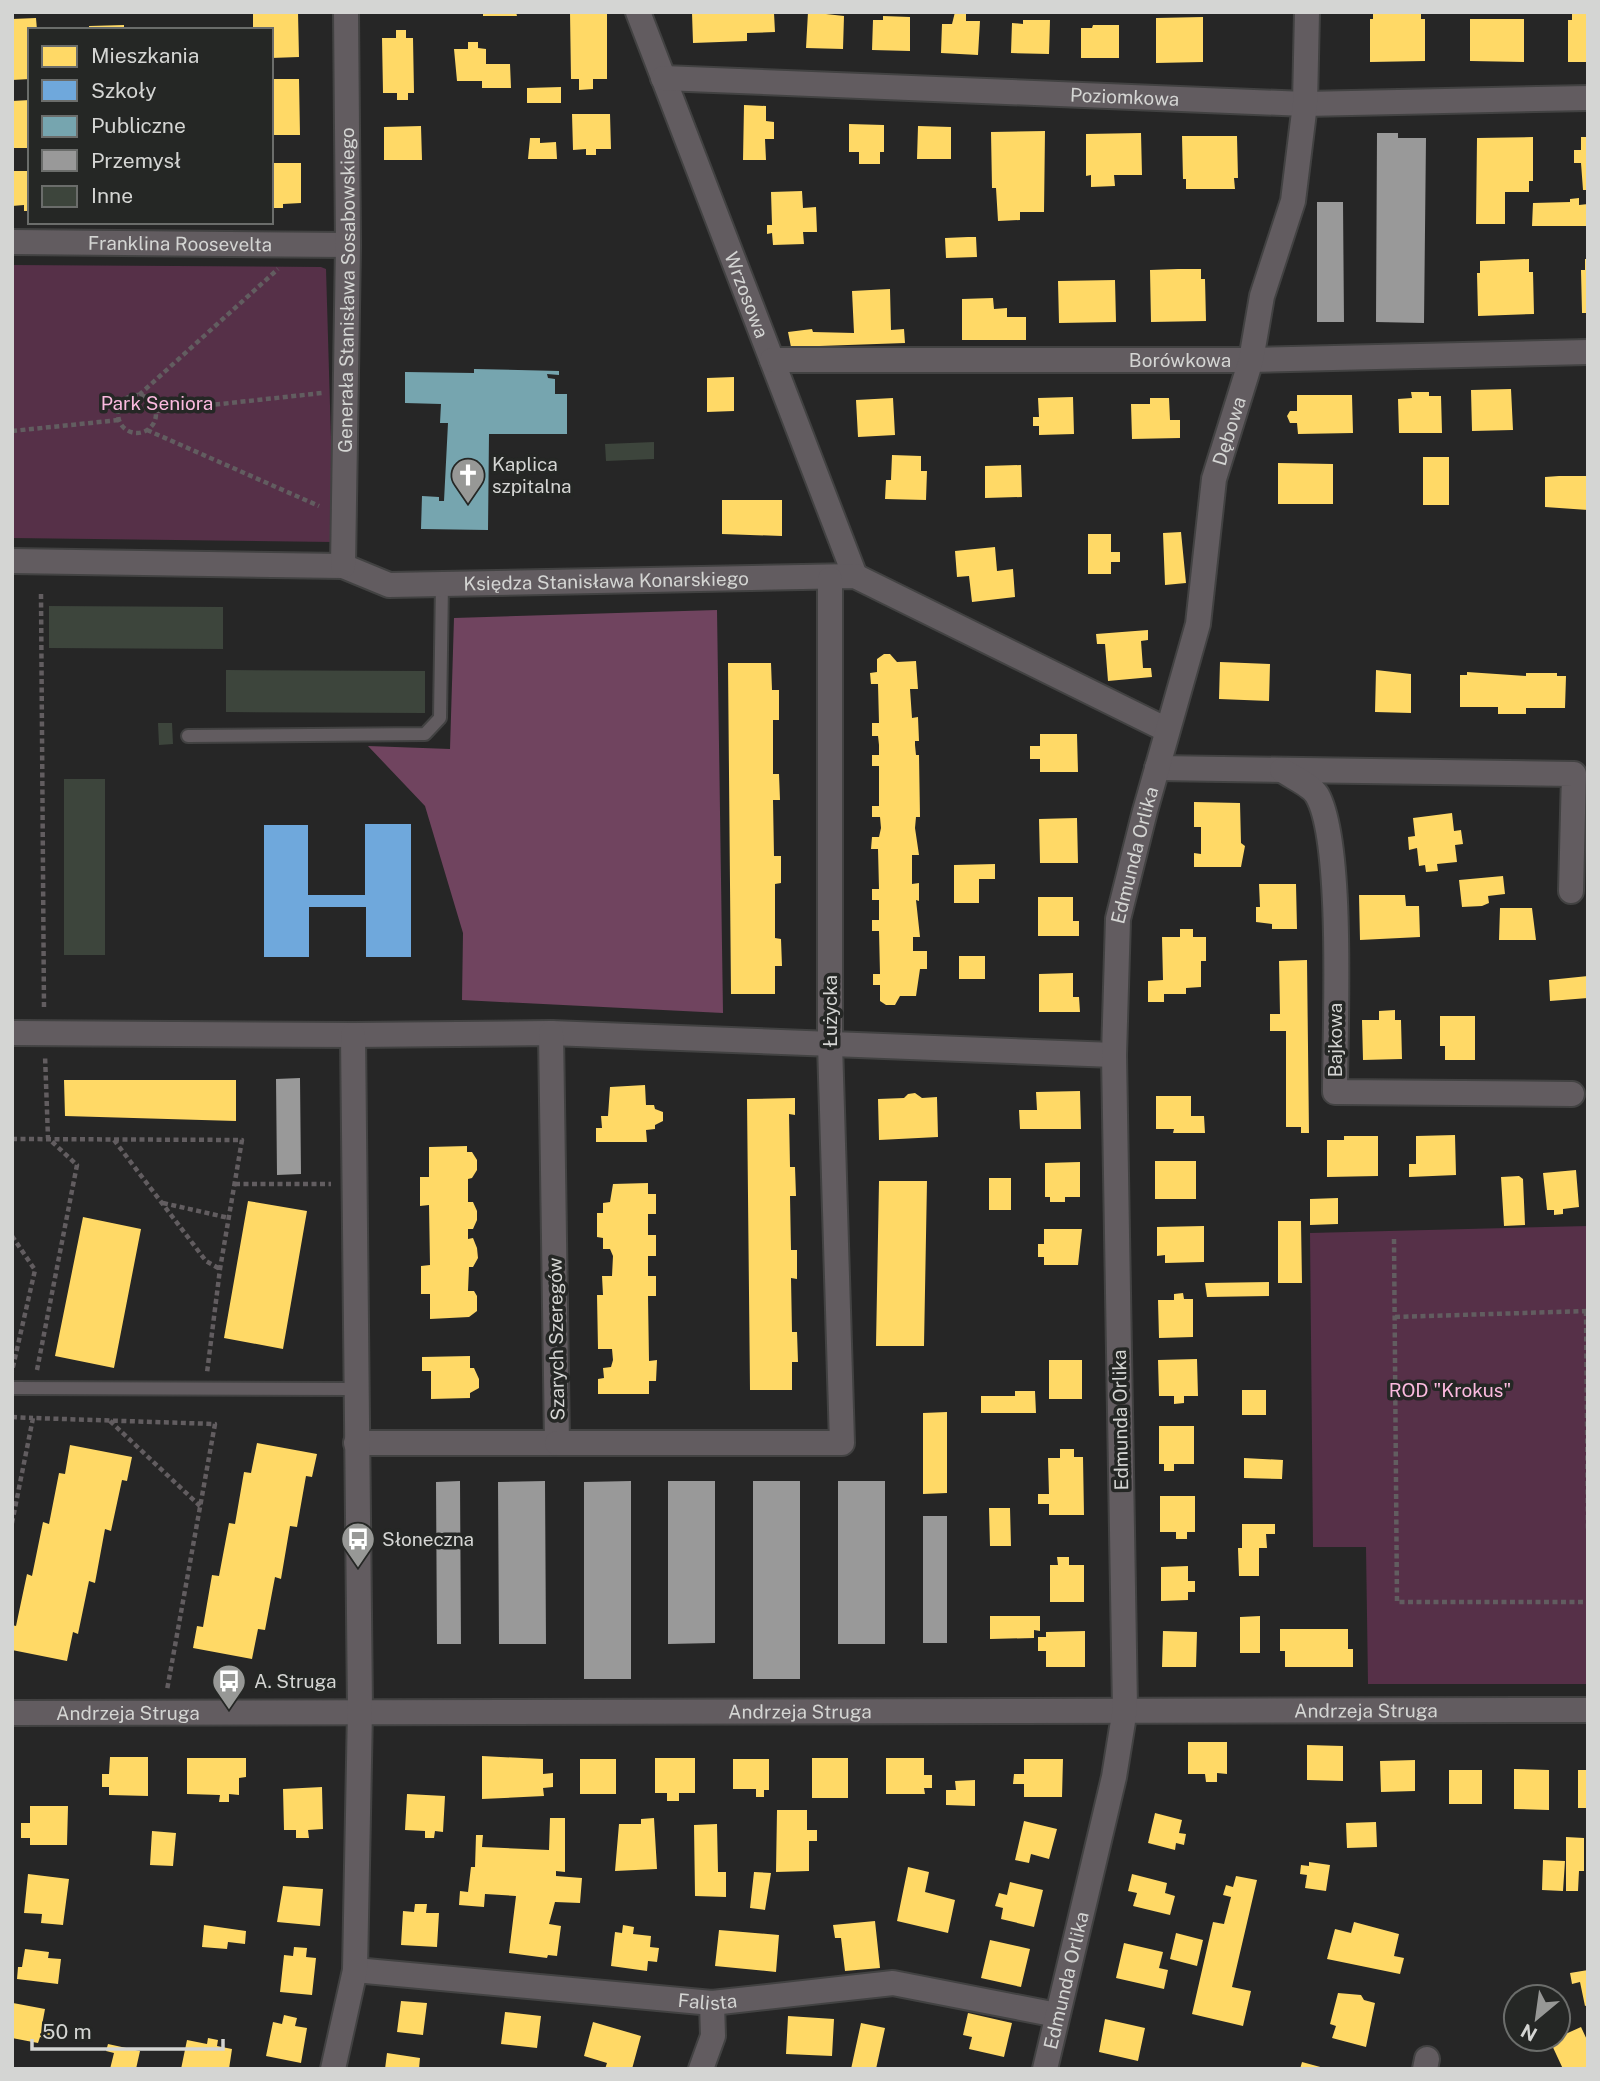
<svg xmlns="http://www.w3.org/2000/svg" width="1600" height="2081" viewBox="0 0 1600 2081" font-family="'Public Sans',sans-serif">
  <rect width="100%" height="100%" fill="#262626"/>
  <!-- green -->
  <path fill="#563048" d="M12,265l309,2 5,2 8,273 -322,-4z
    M1588,1226v458h-220l-2,-137h-53l-3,-314z"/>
  <!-- forest -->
  <path fill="#70445f" d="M717,610l6,403 -261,-13 1,-67 -38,-127 -57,-60 82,3 4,-131z"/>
  <!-- homes -->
  <path fill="#ffd966" d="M253,12h45l1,45 -28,1v-28h-18z
    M483,12h33l1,4h-34z
    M570,12h37v67h-14v10l-14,1v-11h-8z
    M808,12l36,4 -1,33 -37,-1z
    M955,12l11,1v8h14l-2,34 -37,-2 1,-29h10z
    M1373,12h48v7h4v42l-55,1v-43h3z
    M1572,12h16v50h-20v-42h4z
    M692,13h82l1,19 -28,1v8l-54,2z
    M883,16l27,1v34l-38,-1 1,-30h10z
    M1203,17v45l-47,1v-45z
    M36,18l1,12h-7v49l-18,1v-61z
    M1470,19h54v43l-54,-1z
    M1023,20h27l-1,34 -38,-1 1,-30 11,1z
    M124,25v5h-35v-4z
    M1093,25h26v33h-38v-30h11z
    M396,30h10v8h7l1,55h-6v7h-11v-7h-14l-1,-55h14z
    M468,42h10v6l8,1v15h24l1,24h-29v-7h-25l-3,-32h14z
    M271,79h28l1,56h-29z
    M561,87v16h-34v-15z
    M30,100v48h-18v-47z
    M744,105l22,1v15l8,1v17h-9l1,21h-23z
    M572,114h38l1,35h-15v6h-10v-6l-13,1z
    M849,124l35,1v27h-4v12h-21v-12h-10z
    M421,126l1,34h-38v-33z
    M918,126l33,1v32h-34z
    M1045,131l-1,81h-24v8l-22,1 -2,-33h-4l-1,-56z
    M1141,133l1,42h-28l1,11 -24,1v-12l-5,1v-42z
    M1182,136h55l1,42h-4l1,11h-49v-10h-3z
    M1533,137v44h-4v11h-24v32h-29l1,-86z
    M1581,137h7v53h-5l-2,-27h-7v-13h7z
    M530,138h10v5l16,-1 1,17h-29z
    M271,163h30v40l-18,1v4h-9z
    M12,171h18v40h-6v-6l-12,1z
    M802,191l1,17 13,-1 1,25h-14l1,12 -31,1 -1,-12 -5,1v-9h5l-1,-33z
    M1579,198v7l9,-1v22h-56l1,-23 37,-1v-3z
    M968,237h8l1,20 -31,1 -1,-20z
    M1529,259v13h4l1,42 -56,2 -1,-43h3v-12z
    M1585,259h3v54h-6l-1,-43h4z
    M1178,269h23v10h4l1,42 -55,1 -1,-52z
    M1115,280l1,42 -57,1 -1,-42z
    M890,289l1,41 13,-1 1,14 -114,4 -3,-15 24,-3 1,3 41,1 -2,-42z
    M993,298l1,11 13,-1v9h19v23h-64v-41z
    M734,377v34l-27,1v-34z
    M1511,389l2,41 -41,1 -1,-41z
    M1411,392h18v4h12l1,37h-43l-1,-34 14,-1z
    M1297,395h55l1,38 -55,1 -1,-11h-7l-3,-7 3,-5h7z
    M1073,397l1,37 -35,1v-9h-6v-9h6l-1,-19z
    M893,398l2,37 -37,2 -2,-37z
    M1150,398h19l1,22h10v18l-48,1 -1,-35h19z
    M892,455l29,1v15h6l-1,29 -41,-1 1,-19h5z
    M1423,457h26v48h-26z
    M1278,463l55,1v40h-55z
    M1021,465l1,32 -37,1v-32z
    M1559,476h29v34l-43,-3v-30z
    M722,500h60v36l-60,-2z
    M1181,532l5,51 -21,2 -2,-52z
    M1088,534h23v18h9v10h-9v12h-23z
    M995,547l2,24 16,-2 2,28 -43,5 -3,-26 -12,1 -2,-26z
    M1148,630v10l-7,1 2,27h8l1,9 -44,4 -3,-37h-8l-1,-10z
    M884,654h6l7,8 19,-1 2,28h-8l2,29 6,-1 1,24h-4v4l1,10h3l1,62h-4l-1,11 4,27h-7v29l7,-1v18l-3,-1 4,37h-7v14h14v18h-7l-4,27h-16l-5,9h-9l-6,-4v-16h-7v-11h7l-1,-43h-7v-11h7v-20h-7v-11h7l-1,-40h-7l1,-12h7l2,-9 -1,-11h-8v-11h7v-40h-7v-11h7v-10l-1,-9h-6v-13h7l-1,-39h-7l-1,-11 7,-1v-13z
    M1220,662l50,2 -1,37 -50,-2z
    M728,663h43l1,27h7v30h-6v54h6l1,26h-7l1,56h7v27l-6,1v54l6,1 1,27h-7v28h-44z
    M1376,670l35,4v39l-36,-1z
    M1467,672l59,4v-3h31v3h9l-1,32h-39v6h-28v-7h-38v-32h7z
    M1040,734h37l1,38h-38v-13h-10v-13h10z
    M1194,802l46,1 1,40 4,3 -4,21h-47v-14l7,1v-27h-7z
    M1452,813l2,18 7,-1 2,14 -8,1 2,17 -20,2 1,7 -12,1 -1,-7 -6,1 -2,-18 -8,2 -1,-13 7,-1 -2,-18z
    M1077,818l1,45h-38l-1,-44z
    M995,864v15h-16v24h-25v-38z
    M1503,876l2,18 -17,2 1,7 -7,3 -20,1 -3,-27z
    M1259,884h37l1,45h-25v-5l-16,-2v-15h4z
    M1359,895h46l1,11h13l1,31 -60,3z
    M1038,897h35v24h6v15h-41z
    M1500,908h32l4,32h-37z
    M1180,929h13v8h13v24h-5v26l-15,1v6h-22v8h-16v-21l15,-1 -1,-43h18z
    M959,956h26v23h-26z
    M1307,960l2,173h-8v-6h-15v-96h-16v-17h10l-1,-53z
    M1073,973v24h6l1,15h-41v-38z
    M1588,976v22l-38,3 -1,-21z
    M1395,1010v10h6l1,39 -39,1 -1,-40h17v-9z
    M1440,1016h35v44h-30v-14h-5z
    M64,1080h172v41l-171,-5z
    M645,1085l1,20h8l1,4 8,3v9l-8,4v4l-9,1 1,12h-51v-14h6l-1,-12h7l2,-29z
    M1080,1091l1,38h-61l-1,-19h18l-1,-18z
    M915,1093l7,5 15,-1 1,40 -59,3 -1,-41 26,-1 4,-4z
    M1156,1096h35v20h13l1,17h-32l1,-4h-18z
    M795,1098v17l-6,-1 1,53h5l1,29h-6l1,54h6v29l-6,-1 1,54h5l1,30h-6v28h-42l-3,-291z
    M1455,1135l1,40 -47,2v-13h7v-28z
    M1344,1136h34v40l-51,1v-37h17z
    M467,1146v6h5l5,8v10l-5,8 -4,1v23h5l4,9v9l-4,9h-5v10l5,-1 4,10 1,10 -5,9h-4l-1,24h6l3,5v15l-8,6 -39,2v-25h-9v-28l9,-1 -1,-60 -9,1v-29h9v-30z
    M1155,1161h41v38h-41z
    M1080,1162v35h-15v5h-15v-5h-5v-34z
    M1576,1170l3,37 -16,2v5l-9,1v-5h-7l-4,-37z
    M1519,1176l4,3 2,46 -21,1 -3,-49z
    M989,1178h22v32h-22z
    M879,1181h48l-3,165h-48z
    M648,1183v11h8v20h-8v21h8v21h-8v20h8v20h-8l1,65 8,-1 -1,21h-7v13h-51v-15l6,-1 -1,-10 8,-1 2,-7 -1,-11h-14l-1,-54h6l-1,-19h10l1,-20 -3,-7h-7v-11l-6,-1v-24h6v-10l7,-1 3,-18z
    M1338,1198v26l-28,1v-26z
    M248,1201l59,10 -24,138 -59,-11z
    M83,1217l58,12 -27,139 -59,-12z
    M1278,1221h23l1,62h-24z
    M1204,1226v36l-39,1v-8l-8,1v-29z
    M1044,1229h38l-4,36h-34v-8h-6v-13h6z
    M1269,1282v14l-62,1 -2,-14z
    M1183,1293l1,6h9v38l-34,1 -1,-38h16v-6z
    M470,1356v12h4l5,11v9l-9,5v5l-39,1v-28h-9v-14z
    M1197,1359l1,37h-14v7l-10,1v-8h-15l-1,-36z
    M1049,1360h33v39h-33z
    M1242,1390h24v25h-24z
    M1015,1391h20l1,22h-55v-17h34z
    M947,1412v81l-24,1v-81z
    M1159,1426h35v38h-20v7h-10v-7h-5z
    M257,1443l60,11 -5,23 -6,-1 -9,51 -7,-1 -9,53 -6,-2 -10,53 -7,-1 -6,30 -59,-11 4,-22 6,1 9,-52 7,1 10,-53 6,1 9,-52 7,1z
    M70,1445l62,12 -5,24 -5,-1 -11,51 -6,-2 -10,54 -6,-2 -11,53 -5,-2 -6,29 -55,-11v-25l4,1 11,-52 5,2 11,-54 6,2 10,-51 6,1z
    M1060,1449h14v8h9l1,58h-35v-11h-11v-10h11l-1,-36h12z
    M1244,1458l39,2 -1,19 -38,-1z
    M1160,1496h35v36h-8v7h-11v-7h-16z
    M989,1508h21l1,38h-21z
    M1242,1524h33v10h-9l1,14h-8v28h-20l-1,-28h4z
    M1057,1557h12v8h15v37h-34v-37h8z
    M1188,1566v15h7v11h-7v8l-27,1v-34z
    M990,1616h50v15l-6,-1v8l-44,1z
    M1260,1616v37h-20v-36z
    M1280,1629h68v20h5v18h-68v-16h-5z
    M1085,1631v36h-39v-16h-8v-14h8v-5z
    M1163,1631l34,1 -1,35h-34z
    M1188,1742h39v32l-10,-1v9h-11l-1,-8h-17z
    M1307,1745l36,1v35l-36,-1z
    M482,1756l61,3v15l10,-1v14l-10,1 1,8 -62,3z
    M110,1757h38v39l-39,-1v-8h-7v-13h7z
    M187,1758h59v19l-7,1v17l-10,-1v8h-10l1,-7 -33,-1z
    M655,1758h40v35h-16v8h-12v-8h-12z
    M812,1758h36v40h-36z
    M886,1758h38v17h8v13h-8l1,6h-39z
    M580,1759h36v35h-36z
    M733,1759h36v31h-5v7h-8v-8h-23z
    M1024,1759h39l-1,38h-38v-13h-11l1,-10h10z
    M1415,1760v31l-34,1 -1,-31z
    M1514,1769l35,1v40l-35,-1z
    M1449,1770h33v34h-33z
    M1578,1770h10v38h-10z
    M975,1780v26l-29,-1v-15h10l-1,-9z
    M322,1787l1,42 -15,1 1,8h-13v-8h-12l-1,-41z
    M407,1794l38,2 -2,36 -8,-1 -1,7h-9v-7l-20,-1z
    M30,1806h38l-1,39h-37v-7h-9v-15h9z
    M777,1810h30v20h10v11h-8v30l-33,1z
    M1155,1813l27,7 -3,13 7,1 -2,11 -8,-2 -1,7 -27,-7z
    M550,1818h15v54l-9,-1v5l26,2 -2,25 -25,-1 -6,22 12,2 -4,30 -9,-1 -1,3 -38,-5 7,-57 -31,-2 -1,13 -25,-2 1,-14 8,1 3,-25h4l1,-32h7l-1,12 67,3z
    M654,1818l3,51 -42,2 4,-47h22v-5z
    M1024,1821l33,8 -8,30 -18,-5 -2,9 -14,-3z
    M1376,1822l1,25 -30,1 -1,-25z
    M717,1824l1,48h8v25l-31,-1 -1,-71z
    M152,1831l24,2 -3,33 -23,-1z
    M1566,1837l18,1v33h-5l-1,20h-12z
    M1543,1860l22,1 -2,30 -21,-1z
    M1309,1862l21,3 -4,26 -21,-3 2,-13 -7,-1 1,-9 8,1z
    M908,1867l21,5 -4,20 30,8 -7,33 -51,-12z
    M754,1872l17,1 -6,37 -15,-2z
    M28,1874l41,5 -6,46 -22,-2 1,-9 -18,-1z
    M1132,1874l35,9 -2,10 10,3 -5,19 -37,-9 4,-13 -9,-2z
    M1236,1876l21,4 -25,107 19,4 -8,35 -51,-12 21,-92 11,2 7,-27 -8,-2 3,-10 7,2z
    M1010,1882l33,8 -9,37 -33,-8 2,-11 -8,-2 4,-13 8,2z
    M283,1886l40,3 -3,37 -43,-4z
    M415,1904h12l-1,9h13l-2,34 -36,-2 2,-34 11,1z
    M875,1921l5,47 -35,3 -4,-33h-6l-2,-13z
    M1354,1922l45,12 -5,22 10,2 -4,16 -73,-15 8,-30 16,4z
    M204,1925l42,6 -1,13 -17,-2 -1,7 -25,-2z
    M623,1925l11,2 -1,7 18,2 -1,11 9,1 -2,14 -9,-1 -1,10 -36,-5 4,-34 7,1z
    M719,1930l60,5 -3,37 -61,-6z
    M1176,1933l27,7 -6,26 -27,-7z
    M990,1940l40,9 -9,38 -40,-9z
    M1124,1943l39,9 -4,16 9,2 -4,19 -48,-11z
    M294,1947l13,1 -1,9 10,1 -4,37 -32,-3 4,-37 9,1z
    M25,1949l24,3 -1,6 13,1 -3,25 -41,-5 1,-12h4z
    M1588,1970v35l-3,1 -5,-24 -8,2 -2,-11z
    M1338,1993l23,2 3,5 11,3 -9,44 -34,-9 4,-12 -6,-2z
    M401,2001l26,2 -4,32 -26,-3z
    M13,2003l32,6 -3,16 10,2 -3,12 -9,-2 -2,6 -26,-5z
    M505,2012l36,4 -4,32 -36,-4z
    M968,2013l44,10 -8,34 -35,-8 3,-12 -9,-2z
    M284,2015l13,3 -2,8 12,2 -6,35 -35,-7 7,-34 9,2z
    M788,2016l46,3 -2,37 -46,-2z
    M1105,2019l40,9 -7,33 -39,-9z
    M593,2022l48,14 -9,33h-27l2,-6 -23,-7z
    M861,2023l24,5 -9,41h-25z
    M1581,2027l7,15v27h-25l-13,-28z
    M208,2038l10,2 -1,6 15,3 -3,20h-48l6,-29 20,4z
    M108,2044l32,7 -4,18h-26l4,-16 -8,-2z
    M387,2053l33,5 -1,11h-34z
    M1302,2062l22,6v1h-24z"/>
  <!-- schools -->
  <path fill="#6fa8dc" d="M365,824h46v133h-45v-50h-57v50h-45v-132h44v70h57z"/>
  <!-- public -->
  <path fill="#76a5af" d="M474,369l85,2v4l-12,-1 1,4 7,1v15h12v40h-78l-1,96 -67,-1 1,-33 17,1v4h5l4,-78h-8l1,-19 -36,-1v-31l69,1z"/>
  <!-- industry -->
  <path fill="#999" d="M1377,133h21v5h28l-2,185 -48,-1z
    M1317,202h26l1,120h-27z
    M300,1078l1,96 -24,1 -1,-96z
    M460,1481l1,163h-24l-1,-162z
    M545,1481l1,163h-47l-1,-162z
    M631,1481v198h-47v-197z
    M668,1481h47v162l-47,1z
    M753,1481h47v198h-47z
    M838,1481h47v163h-47z
    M923,1516h24v127h-24z"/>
  <!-- building -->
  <path fill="#3d453c" d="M654,442v17l-48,2 -1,-17z
    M49,606l174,1v42l-174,-1z
    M226,670l199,1v42l-199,-1z
    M158,723h14l1,21 -14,1z
    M64,779h41v176h-41z"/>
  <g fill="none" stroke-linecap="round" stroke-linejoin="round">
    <!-- service casing -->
    <g stroke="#424242" stroke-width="16">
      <path id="service" d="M188,736l237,-2 15,-16 2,-135
        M12,1388l345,1"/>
    </g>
    <!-- minor casing -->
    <g stroke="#424242" stroke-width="28">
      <g id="minor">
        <path id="s1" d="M638,12l217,564"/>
        <path id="s2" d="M663,78l642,26 283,-6"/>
        <path id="s3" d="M12,242l336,3"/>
        <path id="s4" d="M772,360h479l337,-8"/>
        <path id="s5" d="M12,561l331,5 46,19 466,-9 312,154"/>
        <path id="s6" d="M343,566l5,-321 -2,-233"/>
        <path d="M1157,768l417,6 -3,117"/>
        <path d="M1282,770c10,7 29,15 35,25 27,47 18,235 18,297l237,2"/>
        <path d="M12,1033l341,2 198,-2 563,22"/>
        <path d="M356,1443h201l-6,-410"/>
        <path d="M557,1443h285l-12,-399v-465"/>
        <path id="s7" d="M12,1713l1576,-3"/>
        <path id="s8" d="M355,1970l357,33 181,-20 164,32"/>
        <path d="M333,2069l22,-99 5,-260 -7,-675"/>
        <path d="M701,2069l12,-33 -1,-33"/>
        <path id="s9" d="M1045,2069l69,-292 11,-68 -11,-654 4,-136 27,-108 53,-187 16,-145 37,-119 11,-64 31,-95 12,-97 2,-92"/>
        <path d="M1425,2069l2,-10"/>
      </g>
    </g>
    <!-- path -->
    <path stroke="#625d60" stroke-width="4.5" stroke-dasharray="5 3.5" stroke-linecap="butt" d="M139,395l139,-126
      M118 414a19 19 0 1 1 38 0a19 19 0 1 1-38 0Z
      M156,411l166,-18
      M147,430l172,76
      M12,431l107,-11
      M41,594l3,416
      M12,1139l230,1 -22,129 -13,104
      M114,1140l92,121 14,8
      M235,1184h96
      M163,1203l66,15
      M12,1236l23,34 -23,101
      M1394,1239l3,363h191
      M1586,1311l2,221
      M1395,1317l192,-6
      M37,1370l40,-205 -29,-27 -3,-83
      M12,1417l21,1
      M110,1421l90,85
      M12,1523l21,-105 182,6 -48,266"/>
    <!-- service -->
    <use href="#service" stroke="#625c60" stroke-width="12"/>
    <!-- minor -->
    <use href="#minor" stroke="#625c60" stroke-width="24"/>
  </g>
  <!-- icons -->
  <defs>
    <g id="church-pin" transform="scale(1.75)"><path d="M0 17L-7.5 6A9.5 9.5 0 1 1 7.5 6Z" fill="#979896" stroke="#252725"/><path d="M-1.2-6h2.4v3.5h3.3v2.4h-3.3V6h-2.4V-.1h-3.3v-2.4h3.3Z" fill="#fff"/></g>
    <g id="bus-pin" transform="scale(1.75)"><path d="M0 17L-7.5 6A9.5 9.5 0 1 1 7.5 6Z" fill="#979896" stroke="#252725"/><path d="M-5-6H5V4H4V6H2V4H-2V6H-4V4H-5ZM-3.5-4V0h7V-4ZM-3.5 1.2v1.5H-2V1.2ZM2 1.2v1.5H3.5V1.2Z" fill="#fff"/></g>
  </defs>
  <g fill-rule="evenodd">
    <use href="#church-pin" x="468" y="475"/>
    <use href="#bus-pin" x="358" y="1539"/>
    <use href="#bus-pin" x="229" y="1681"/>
  </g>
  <g text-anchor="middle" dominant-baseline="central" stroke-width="7" stroke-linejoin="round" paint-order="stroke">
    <!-- street labels -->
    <g font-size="19" fill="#d4d5d3" stroke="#252725">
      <text stroke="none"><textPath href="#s2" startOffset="462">Poziomkowa</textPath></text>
      <text stroke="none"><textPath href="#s3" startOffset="168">Franklina Roosevelta</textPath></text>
      <text stroke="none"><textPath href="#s6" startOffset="276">Generała Stanisława Sosabowskiego</textPath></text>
      <text stroke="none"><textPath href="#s1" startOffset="303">Wrzosowa</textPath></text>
      <text stroke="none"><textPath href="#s4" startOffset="408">Borówkowa</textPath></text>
      <text stroke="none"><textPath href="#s9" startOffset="1661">Dębowa</textPath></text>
      <text stroke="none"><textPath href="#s5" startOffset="598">Księdza Stanisława Konarskiego</textPath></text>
      <text stroke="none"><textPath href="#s9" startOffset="1225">Edmunda Orlika</textPath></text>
      <text transform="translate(830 1011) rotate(-90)">Łużycka</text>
      <text transform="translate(1335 1040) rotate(-90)">Bajkowa</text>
      <text transform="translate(556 1339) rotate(-91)">Szarych Szeregów</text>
      <text transform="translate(1120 1420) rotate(-91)">Edmunda Orlika</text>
      <text stroke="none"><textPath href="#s7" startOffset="788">Andrzeja Struga</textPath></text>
      <text stroke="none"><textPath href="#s7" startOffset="1354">Andrzeja Struga</textPath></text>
      <text stroke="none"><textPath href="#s7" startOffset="116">Andrzeja Struga</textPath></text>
      <text stroke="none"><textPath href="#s9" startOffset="91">Edmunda Orlika</textPath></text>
      <text stroke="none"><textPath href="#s8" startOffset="354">Falista</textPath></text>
    </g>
    <!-- park labels -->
    <g font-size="19" fill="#fbbadf" stroke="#252725">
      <text x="157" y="403">Park Seniora</text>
      <text x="1450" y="1390">ROD "Krokus"</text>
    </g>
    <!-- poi labels -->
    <g font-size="19" fill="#d4d5d3" stroke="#252725" text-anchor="start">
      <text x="492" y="464">Kaplica<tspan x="492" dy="22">szpitalna</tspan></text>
      <text x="382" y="1539">Słoneczna</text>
      <text x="254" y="1681">A. Struga</text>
    </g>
  </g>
  <!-- border -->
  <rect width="1600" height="2081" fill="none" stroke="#d4d5d3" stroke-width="28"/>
  <!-- legend -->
  <rect x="28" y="28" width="245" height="196" fill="#252725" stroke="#6b6d6b" stroke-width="2"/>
  <rect x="42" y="46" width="35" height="21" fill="#ffd966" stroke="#6b6d6b" stroke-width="2"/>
  <text x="91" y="63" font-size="21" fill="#d4d5d3">Mieszkania</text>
  <rect x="42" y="80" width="35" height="21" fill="#6fa8dc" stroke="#6b6d6b" stroke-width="2"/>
  <text x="91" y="98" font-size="21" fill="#d4d5d3">Szkoły</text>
  <rect x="42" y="116" width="35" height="21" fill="#76a5af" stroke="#6b6d6b" stroke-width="2"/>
  <text x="91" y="133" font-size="21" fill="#d4d5d3">Publiczne</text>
  <rect x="42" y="150" width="35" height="21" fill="#999999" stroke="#6b6d6b" stroke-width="2"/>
  <text x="91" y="168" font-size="21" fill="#d4d5d3">Przemysł</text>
  <rect x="42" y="186" width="35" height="21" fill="#3d453c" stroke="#6b6d6b" stroke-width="2"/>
  <text x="91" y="203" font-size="21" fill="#d4d5d3">Inne</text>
  <!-- north arrow -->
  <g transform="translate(1537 2018) rotate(209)"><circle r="33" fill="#252725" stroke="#6b6d6b" stroke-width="2"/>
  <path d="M0-5L12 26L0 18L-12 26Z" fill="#979896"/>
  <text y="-10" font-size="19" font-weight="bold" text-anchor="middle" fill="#d4d5d3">N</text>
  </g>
  <!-- scale -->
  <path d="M32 2039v10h191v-10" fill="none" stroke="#d4d5d3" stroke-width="3.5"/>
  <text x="42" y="2039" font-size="21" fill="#d4d5d3" stroke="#252725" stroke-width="5" paint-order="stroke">50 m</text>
</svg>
